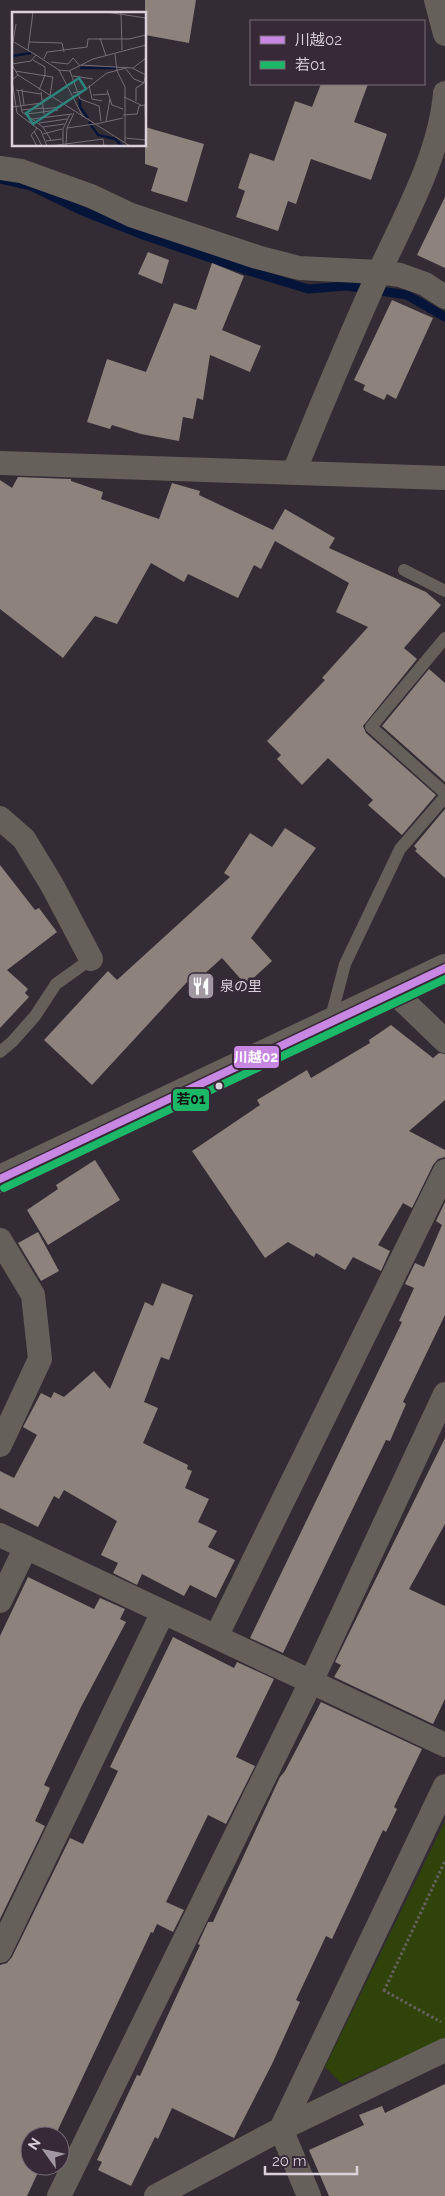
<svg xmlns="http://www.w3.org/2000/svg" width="445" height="2196" viewBox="0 0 445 2196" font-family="Raleway,'Noto Sans JP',sans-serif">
  <rect width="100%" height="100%" fill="#342c34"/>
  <!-- green -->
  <path fill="#2f430b" d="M445,1821v218l-103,45 -17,-17z"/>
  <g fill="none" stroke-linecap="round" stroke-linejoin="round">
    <!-- stream -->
    <path stroke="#051539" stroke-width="9" d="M0,179l31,7 49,24 63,25 103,35 62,19 39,-3 60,9 38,22"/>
  </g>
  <!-- building -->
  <path fill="#8e827d" d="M145,0h51l-7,43 -44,-8z
    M321,84h47l-14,38 33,12 -16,46 -60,-21 -15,45 -8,-3 -10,30 -42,-14 9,-26 -7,-3 12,-35 24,8 21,-60 17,6z
    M145,127l59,17 -17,58 -36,-11 7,-23 -13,-4z
    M445,197v71l-28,-13z
    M148,252l21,8 -7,24 -24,-10z
    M212,263l32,13 -22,54 39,16 -11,26 -40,-17 -7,45 -6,-2 -4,21 -10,-2 -4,24 -38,-7 -29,-9 -2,4 -23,-7 20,-63 39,13 28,-69 22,7z
    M392,300l41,18 -37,81 -9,-5 -3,6 -21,-10 2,-5 -11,-5z
    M18,477l53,2v2l32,11 -2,7 58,20 13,-36 28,8 -1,4 74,35 12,-21 50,29 -6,10 97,44 15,13 -37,43 13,11 -54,67 3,7 70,62 -34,40 -34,-30 5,-5 -45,-42 -26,27 -25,-26 4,-4 -14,-14 58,-61 -3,-2 46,-51 -32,-15 13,-29 -74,-42 -14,28 -7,-4 -16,33 -50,-24 -4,8 -33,-19 -34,61 -22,-8 -32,42 -63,-49v-129l12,8z
    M429,669l16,14v99l-63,-56z
    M445,809v69l-30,-27 2,-2 -3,-3z
    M285,828l31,20 -65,90 21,23 -26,24 -24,-27 -31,28 -4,-4 -95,103 -48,-45 64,-69 9,9 113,-103 -6,-4 26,-40 22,14z
    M0,865l35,45 4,-2 18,24 -50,38 21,19 -3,4 4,4 -29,31z
    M391,1025l42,33 6,-5 6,1v46l-36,31 36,19v7l-7,2 -5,6 -21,43 -9,-5 -25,42 12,6 -9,20 -28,-14 -8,13 -29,-17 -2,4 -26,-15 -23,16 -73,-107 68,-46 -3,-5 50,-30 4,8 59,-35 -1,-3z
    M95,1160l25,40 -72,45 -21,-35 31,-21 -2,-4z
    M445,1202v113l-42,87 3,2 -16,37 -4,-1 -103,213 -33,-15 152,-316 -3,-1 15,-33 -9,-4 10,-21 9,4 18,-42 -6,-4z
    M38,1232l21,39 -18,10 -23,-38z
    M162,1283l31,12 -24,65 -8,-3 -17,45 14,6 -15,35 45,22 -1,4 5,2 -7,17 24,11 -11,23 19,9 -9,16 27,13 -19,38 -26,-13 -6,11 -42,-22 -5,11 -24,-12 5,-10 -17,-8 16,-34 -53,-31 -5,9 -5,-3 -16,31 -38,-19v-37l14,7 23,-43 -14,-8 18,-34 10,5 3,-6 10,5 30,-26 16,18 35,-87 8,4z
    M445,1438v86l-36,65 36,17v93l-12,25 -99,-47 7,-12 -6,-3z
    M28,1577l66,32 6,-11 25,11 -5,10 6,3 -45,85 -37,78 6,3 -15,33 10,5 -45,93v-283z
    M173,1637l61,31 3,-6 37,17 -38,78 19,9 -29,58 -18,-9 -42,87 18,8 -11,22 -16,-8 -4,9 -2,-1 -96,204h-25v30h11l-14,30h-27v-231l7,-2 5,-6 58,-119 13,6 35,-73 -8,-4z
    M321,1702l101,47 -28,58 3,2 -11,23 -3,-2 -51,109 -6,-3 -30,64 4,2 -28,62 -38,74 -62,-30 -14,31 -3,-2 -24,49 -33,-16 4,-8 -5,-2 40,-85 3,1 60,-131 -2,-1 10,-22h5l67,-145 5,-6z
    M445,2084v112h-116l-20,-46 55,-25 -5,-10 23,-9 3,7z"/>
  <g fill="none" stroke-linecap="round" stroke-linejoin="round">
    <!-- path -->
    <path stroke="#66615e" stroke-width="3" stroke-dasharray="2.5 2.5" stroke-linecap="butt" d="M383,1990l58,32
      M384,1991l61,-130"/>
    <!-- service -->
    <path stroke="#66605a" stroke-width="12" d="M404,570l41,21
      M445,638l-74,89 74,66
      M330,1021l15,-57 55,-115 45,-52
      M0,1052l12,-10 23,-26 21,-32 35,-25"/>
    <!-- minor -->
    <path stroke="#66605a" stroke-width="24" d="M436,0l9,34
      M0,168l21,3 70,25 40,19 126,42 42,11 80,4 21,3 25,9 20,13
      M0,463l445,15
      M294,472c27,-66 54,-131 83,-195 26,-57 63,-121 68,-184
      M0,818l24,21 28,46 39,74
      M394,992l51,49
      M0,1240l33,55 7,64 -40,86
      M0,1535l445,210
      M0,1601l26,-54
      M216,1637l229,-466
      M0,1951l163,-339
      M59,2196l252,-514 134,-288
      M156,2196l125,-67 164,-79
      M309,2196l-28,-67 164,-343"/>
    <!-- tertiary -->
    <path stroke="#66605a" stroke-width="28" d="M0,1179l445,-211"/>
    <!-- bus-1 casing -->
    <g stroke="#372937" stroke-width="11">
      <path id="bus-1" d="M0,1179l445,-211"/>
    </g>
    <!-- bus-2 casing -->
    <g stroke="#372937" stroke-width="11">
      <path id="bus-2" d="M4,1188l441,-209"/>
    </g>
    <!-- bus-1 -->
    <use href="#bus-1" stroke="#c787e3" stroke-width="8"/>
    <!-- bus-2 -->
    <use href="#bus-2" stroke="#1ab867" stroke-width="8"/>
  </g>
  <!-- icons -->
  <defs>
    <g id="restaurant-square" transform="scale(1.4375)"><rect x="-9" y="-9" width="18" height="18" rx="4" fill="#a097a0" stroke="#372937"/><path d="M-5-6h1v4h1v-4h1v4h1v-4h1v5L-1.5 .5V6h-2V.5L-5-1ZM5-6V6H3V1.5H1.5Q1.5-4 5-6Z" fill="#fff"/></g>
  </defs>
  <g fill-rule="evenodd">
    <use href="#restaurant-square" x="201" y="986"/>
  </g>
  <!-- markers -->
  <circle fill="#dad1da" stroke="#372937" stroke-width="2" cx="219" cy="1086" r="4.5"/>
  <g text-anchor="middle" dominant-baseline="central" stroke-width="5" stroke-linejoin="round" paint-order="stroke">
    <!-- poi labels -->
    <g font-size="14" fill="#dad1da" stroke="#372937" text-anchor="start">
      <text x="220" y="986">泉の里</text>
    </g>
  </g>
  <!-- overview -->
  <g transform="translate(12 12)">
    <rect width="134" height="134" fill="#342c34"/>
    <path fill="none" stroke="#051539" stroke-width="2.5" d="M0,44l19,-3M68,56h36M68,87v8l8,11M77,110l9,13 17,4 7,7"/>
    <path fill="none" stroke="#766e76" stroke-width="1" d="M94,0l40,6M109,0l1,38M88,26l6,18M0,29l24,14M1,30l3,-18M17,30l33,1 2,9M16,38l5,-38M103,42l2,17 8,16v55M32,47l3,-7 40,-5 1,-8h41l17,-4M21,48l12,7v8M39,50l17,2 5,-6 7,8M0,52l19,-3 5,-6 23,15 10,1 24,-12 53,-14M0,53l6,10 -6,5M69,53l51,3 14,7M121,56l13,-10M114,57l8,10 10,4M47,58l24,47M3,59l38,6 -3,19 -8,5M58,59l10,28 19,7 2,15M6,63l112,71M61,64l20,3M0,68l5,33 24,18 6,15M77,73l3,14 10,2M10,77l2,16M4,78l25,4M6,78l4,22 21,15 8,13M27,78l6,-15M95,78l5,15 11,4M29,80l3,22M61,81l12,-3 22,-17 19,-5M81,83l16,-1M112,85l17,8M124,89v-13l8,-5 2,-11M133,93l1,31M0,95l30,-4M31,97l18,-2v-3M9,98l22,-2M15,102l31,-4M111,103l14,-1 2,-8 6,-1M94,109l4,-22M17,111l3,-4 40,-5M27,111l28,-4M84,112l27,-6M31,115l21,-3M55,116l28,-4M22,119l8,15M31,122l19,-5M113,126l21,2M34,129l16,-2M51,132v-15l7,-15M25,134l-6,-11 6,-7M38,134l53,-7 1,7M54,134l1,-18 7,-15"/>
    <path fill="#2d847e" fill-opacity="0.15" stroke="#2d847e" stroke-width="2.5" d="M67,66l7,11 -53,35 -7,-11z"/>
    <rect width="134" height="134" fill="none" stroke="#dad1da" stroke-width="2.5"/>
  </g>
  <g stroke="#372937" stroke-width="2">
    <rect x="233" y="1045" width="47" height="24" rx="5" fill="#c787e3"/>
    <rect x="172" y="1088" width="38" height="24" rx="5" fill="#1ab867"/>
  </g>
  <g font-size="14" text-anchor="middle" font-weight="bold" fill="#fff">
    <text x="256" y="1062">川越02</text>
  </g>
  <g font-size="14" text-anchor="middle" font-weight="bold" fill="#111">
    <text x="191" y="1104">若01</text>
  </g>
  <!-- legend -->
  <rect x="250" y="20" width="175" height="65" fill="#372937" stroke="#786c78"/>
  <rect x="260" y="36" width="25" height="8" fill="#c787e3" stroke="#786c78"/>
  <text x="295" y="45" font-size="15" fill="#dad1da">川越02</text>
  <rect x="260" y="61" width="25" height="8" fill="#1ab867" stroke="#786c78"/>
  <text x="295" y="70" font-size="15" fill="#dad1da">若01</text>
  <!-- north arrow -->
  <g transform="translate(45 2151) rotate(303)"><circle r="24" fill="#372937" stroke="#786c78"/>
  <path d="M0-4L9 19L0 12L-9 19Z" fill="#a097a0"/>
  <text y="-8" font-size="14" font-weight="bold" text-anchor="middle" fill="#dad1da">N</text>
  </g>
  <!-- scale -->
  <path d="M265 2166v8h92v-8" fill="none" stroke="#dad1da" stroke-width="2.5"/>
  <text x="272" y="2166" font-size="15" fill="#dad1da" stroke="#372937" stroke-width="4" paint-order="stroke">20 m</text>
</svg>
